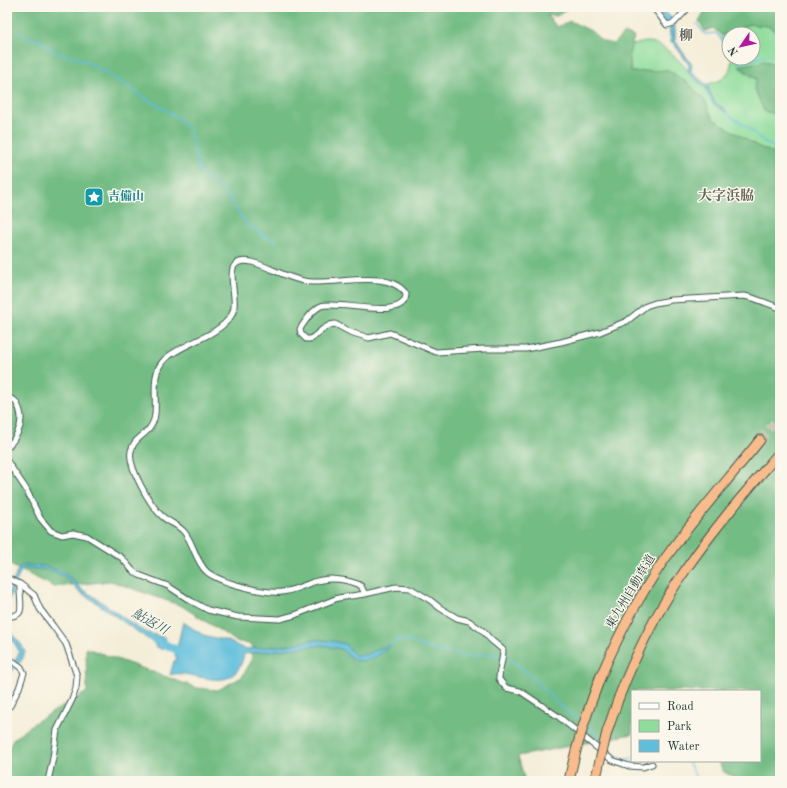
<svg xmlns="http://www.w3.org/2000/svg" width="787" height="788" viewBox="0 0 787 788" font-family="'Old Standard TT','Noto Serif JP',serif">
  <rect width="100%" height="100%" fill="#fbf7ec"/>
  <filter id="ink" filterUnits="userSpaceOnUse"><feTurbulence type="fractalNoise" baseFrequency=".025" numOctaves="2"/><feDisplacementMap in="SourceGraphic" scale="8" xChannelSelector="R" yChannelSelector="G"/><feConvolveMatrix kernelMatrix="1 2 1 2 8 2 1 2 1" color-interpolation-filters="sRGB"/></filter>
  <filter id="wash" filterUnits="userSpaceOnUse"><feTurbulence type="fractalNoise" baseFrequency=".012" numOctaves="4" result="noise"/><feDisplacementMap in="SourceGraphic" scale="16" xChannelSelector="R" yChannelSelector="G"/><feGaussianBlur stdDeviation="0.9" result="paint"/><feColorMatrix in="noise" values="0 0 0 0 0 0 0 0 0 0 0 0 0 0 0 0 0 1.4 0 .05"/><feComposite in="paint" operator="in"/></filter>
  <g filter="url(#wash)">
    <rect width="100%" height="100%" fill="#f4edd7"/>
    <!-- green -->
    <path fill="#8fdd9c" stroke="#578d68" d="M750,24l18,2 12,8v31l-16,-4 -25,6 18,13 7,31 16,4v41l-23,-10 -44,-27 -8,-18 -16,-17 -21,-14 -37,2 -2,-18 2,-9c6,0 10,-3 15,-3 20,-1 43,30 55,43 19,-3 29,-6 31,-27h21v-24h-24v12l-8,-11 11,-3z"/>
    <!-- forest -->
    <path fill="#73bc84" stroke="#497c5c" d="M7,7h560l-1,3 -9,6 -10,-1 10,12 13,-6 21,10 11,10 11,3 11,-11 10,4 -5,17 2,18 37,-2 21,14 16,17 8,18 44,27 23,10v625l-12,-3 -26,3 -18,-9 -6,-11h42v-70h-128v43l-114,22 7,25h-518v-28l6,-14 21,-16 53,-31 -1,-44 111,40 21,2 24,-13 9,-15 2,-17 -17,-4 -54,-35 -71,-25 -56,6 -43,-21 -5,-9z
      M707,7h73v27l-12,-8 -18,-2 -18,8 -11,3 -8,-7 -8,3 -6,-10z
      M764,61l16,4v50l-16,-4 -10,-23 3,-9 -18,-13z"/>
    <!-- water -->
    <path fill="#5ebedc" stroke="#3e7e88" d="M655,7h6l12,13 2,10v11l17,24 -1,7 16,13 8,18 10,6 2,4 -14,-9 -8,-17 -17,-15 1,-7 -16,-23h-2l-2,-15z
      M25,565l20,1 16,5 11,8 9,10 12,7 45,32 10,5 18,5 -3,12 -8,-4v-2l-64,-45 -13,-8 -10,-12 -8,-5 -10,-4 -9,-1 -16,-1 -4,2 -14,35v-8l11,-28 3,-3z
      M183,622l20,13 25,6 16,8 45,-4 23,-5h10l15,2 8,2 10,11c14,2 23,-8 36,-10 -11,10 -22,18 -37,15l-13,-11 -19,-4 -78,9c-10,47 -51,13 -74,21l4,-14 2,-1 1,-2 -2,-2z
      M7,629l14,15 4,8 -3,8 -15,17c0,-12 10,-15 12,-26l-4,-7 -8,-8z"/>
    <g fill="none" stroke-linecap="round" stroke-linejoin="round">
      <!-- stream -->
      <path stroke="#5ebedc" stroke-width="1.5" d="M697,24l8,10 10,-1 3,2 11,14
        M19,32l7,5 15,4 16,13 19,3 9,4 40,23 13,10 29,17 12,8 9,10 3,6 8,35 4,5 22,16 18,28 6,7 13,8 1,2 14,5
        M736,58l2,4 3,1 28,-8h11
        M727,113c5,5 10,7 16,11 12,9 22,21 37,25
        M390,645l8,-5h7l29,10 20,3 10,3h12l13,-2 12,1
        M504,656c20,10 38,32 54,48 7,6 15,11 22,17
        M587,725l14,15
        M607,747c7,9 13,15 25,11
        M688,761l10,20"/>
      <!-- river -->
      <path stroke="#5ebedc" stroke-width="8" d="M156,640l29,14"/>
    </g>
  </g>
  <g filter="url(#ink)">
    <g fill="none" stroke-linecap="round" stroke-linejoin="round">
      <!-- motorway-tunnel -->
      <path stroke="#c9cab6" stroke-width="9" stroke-dasharray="9 4.5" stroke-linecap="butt" d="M760,440l20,-24"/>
      <!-- minor casing -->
      <g stroke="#3f574c" stroke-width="7">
        <path id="minor" d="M653,7l14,18 7,-2 15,-16
          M7,399c5,-1 8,0 10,5 9,16 1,32 -10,44
          M7,461l19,28 14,29 11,13 11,4 11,-2 14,3 35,22 10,12 7,5 29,11 23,15 17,9 30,7 42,2 15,-4 43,-17 27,-4 -4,-8 -3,-2c-17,-6 -32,-7 -50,0 -8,3 -17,7 -26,8 -17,2 -61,-9 -75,-20 -11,-10 -13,-27 -22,-39 -6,-8 -15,-10 -22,-16 -12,-10 -36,-51 -32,-66 3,-16 22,-16 24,-37 2,-17 -5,-41 10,-55 18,-16 52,-22 66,-43 12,-18 -16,-61 21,-54 18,5 34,16 52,19 27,6 84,-14 102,13 0,28 -67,6 -85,12 -9,4 -16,15 -21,23l1,5 5,5h5l12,-10 7,-4 5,-1 15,8 19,6 21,-5 46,19 49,-3h41l35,-7 39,-10 27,-11 19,-15 9,-3 16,-3 73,-4 9,2 27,10
          M7,578l13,6c-1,7 3,25 -1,29 -2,3 -9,3 -12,4
          M20,584l14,11 6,14 13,17 13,18 11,32 -1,12 -4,12 -15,30 -4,28 -5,23
          M365,594l31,-7 14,1 20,12 10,8 17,10 12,3 14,10 7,8 13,11c0,10 -4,19 -4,29l7,9 14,3 39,26 53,43 17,6 14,1 9,-3
          M7,657l14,10 3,6 -5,15 -9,18 -3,1"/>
      </g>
      <!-- motorway casing -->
      <g stroke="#3f574c" stroke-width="11">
        <path id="motorway" d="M600,678c20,-47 44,-92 75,-133 27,-36 57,-70 85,-105
          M619,697c16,-41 35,-80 59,-116 30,-46 67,-88 102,-129"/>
      </g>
      <!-- minor -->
      <use href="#minor" stroke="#fff" stroke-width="5"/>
      <!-- motorway -->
      <use href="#motorway" stroke="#fabb8c" stroke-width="9"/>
      <!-- motorway-bridge casing -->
      <g stroke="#3f574c" stroke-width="11" stroke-linecap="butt">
        <path id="motorway-bridge" d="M569,781c7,-36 18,-69 31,-103
          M595,781l12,-49 12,-35"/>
      </g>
      <!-- motorway-bridge -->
      <use href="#motorway-bridge" stroke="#fabb8c" stroke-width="9"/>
    </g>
  </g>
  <!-- icons -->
  <defs>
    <g id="sight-square" transform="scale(1)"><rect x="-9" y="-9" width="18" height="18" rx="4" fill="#0f9aa8" stroke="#fbf7ec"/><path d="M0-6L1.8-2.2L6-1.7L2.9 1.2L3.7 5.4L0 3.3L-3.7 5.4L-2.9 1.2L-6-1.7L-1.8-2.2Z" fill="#fff"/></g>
  </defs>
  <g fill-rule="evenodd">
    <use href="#sight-square" x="94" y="197"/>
  </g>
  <g text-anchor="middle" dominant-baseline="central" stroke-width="3" stroke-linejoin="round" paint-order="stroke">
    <!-- culture labels -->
    <g font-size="12" font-weight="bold" fill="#0d838f" stroke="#fbf7ec" text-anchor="start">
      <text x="108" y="197">吉備山</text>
    </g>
    <!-- street labels -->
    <g font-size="12" fill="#1f3d34" stroke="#fbf7ec">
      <text transform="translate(631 592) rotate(-59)">東九州自動車道</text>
    </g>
    <!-- water labels -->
    <g font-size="13" font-style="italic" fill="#2f5d5e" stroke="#fbf7ec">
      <text transform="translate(150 622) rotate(30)">鮎返川</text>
    </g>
    <!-- quarter labels -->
    <g font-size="14" font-weight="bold" fill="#626257" stroke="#fbf7ec">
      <text x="686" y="36">柳</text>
      <text x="726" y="196">大字浜脇</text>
    </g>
  </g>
  <!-- margin -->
  <rect width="787" height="788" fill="none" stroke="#fbf7ec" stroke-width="24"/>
  <!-- legend -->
  <rect x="631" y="690" width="130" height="72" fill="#fbf7ec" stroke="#a3ada2"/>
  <rect x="639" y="703" width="20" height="6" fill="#ffffff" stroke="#a3ada2"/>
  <text x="667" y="710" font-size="12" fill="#1f3d34">Road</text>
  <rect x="639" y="720" width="20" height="12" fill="#8fdd9c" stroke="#a3ada2"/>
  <text x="667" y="730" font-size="12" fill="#1f3d34">Park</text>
  <rect x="639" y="740" width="20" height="12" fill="#5ebedc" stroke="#a3ada2"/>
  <text x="667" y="750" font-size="12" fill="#1f3d34">Water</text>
  <!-- north arrow -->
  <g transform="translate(741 46) rotate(236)"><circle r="19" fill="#fbf7ec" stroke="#a3ada2"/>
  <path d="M0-3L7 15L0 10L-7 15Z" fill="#b5179e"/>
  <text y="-6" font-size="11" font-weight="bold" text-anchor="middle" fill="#1f3d34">N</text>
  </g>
</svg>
